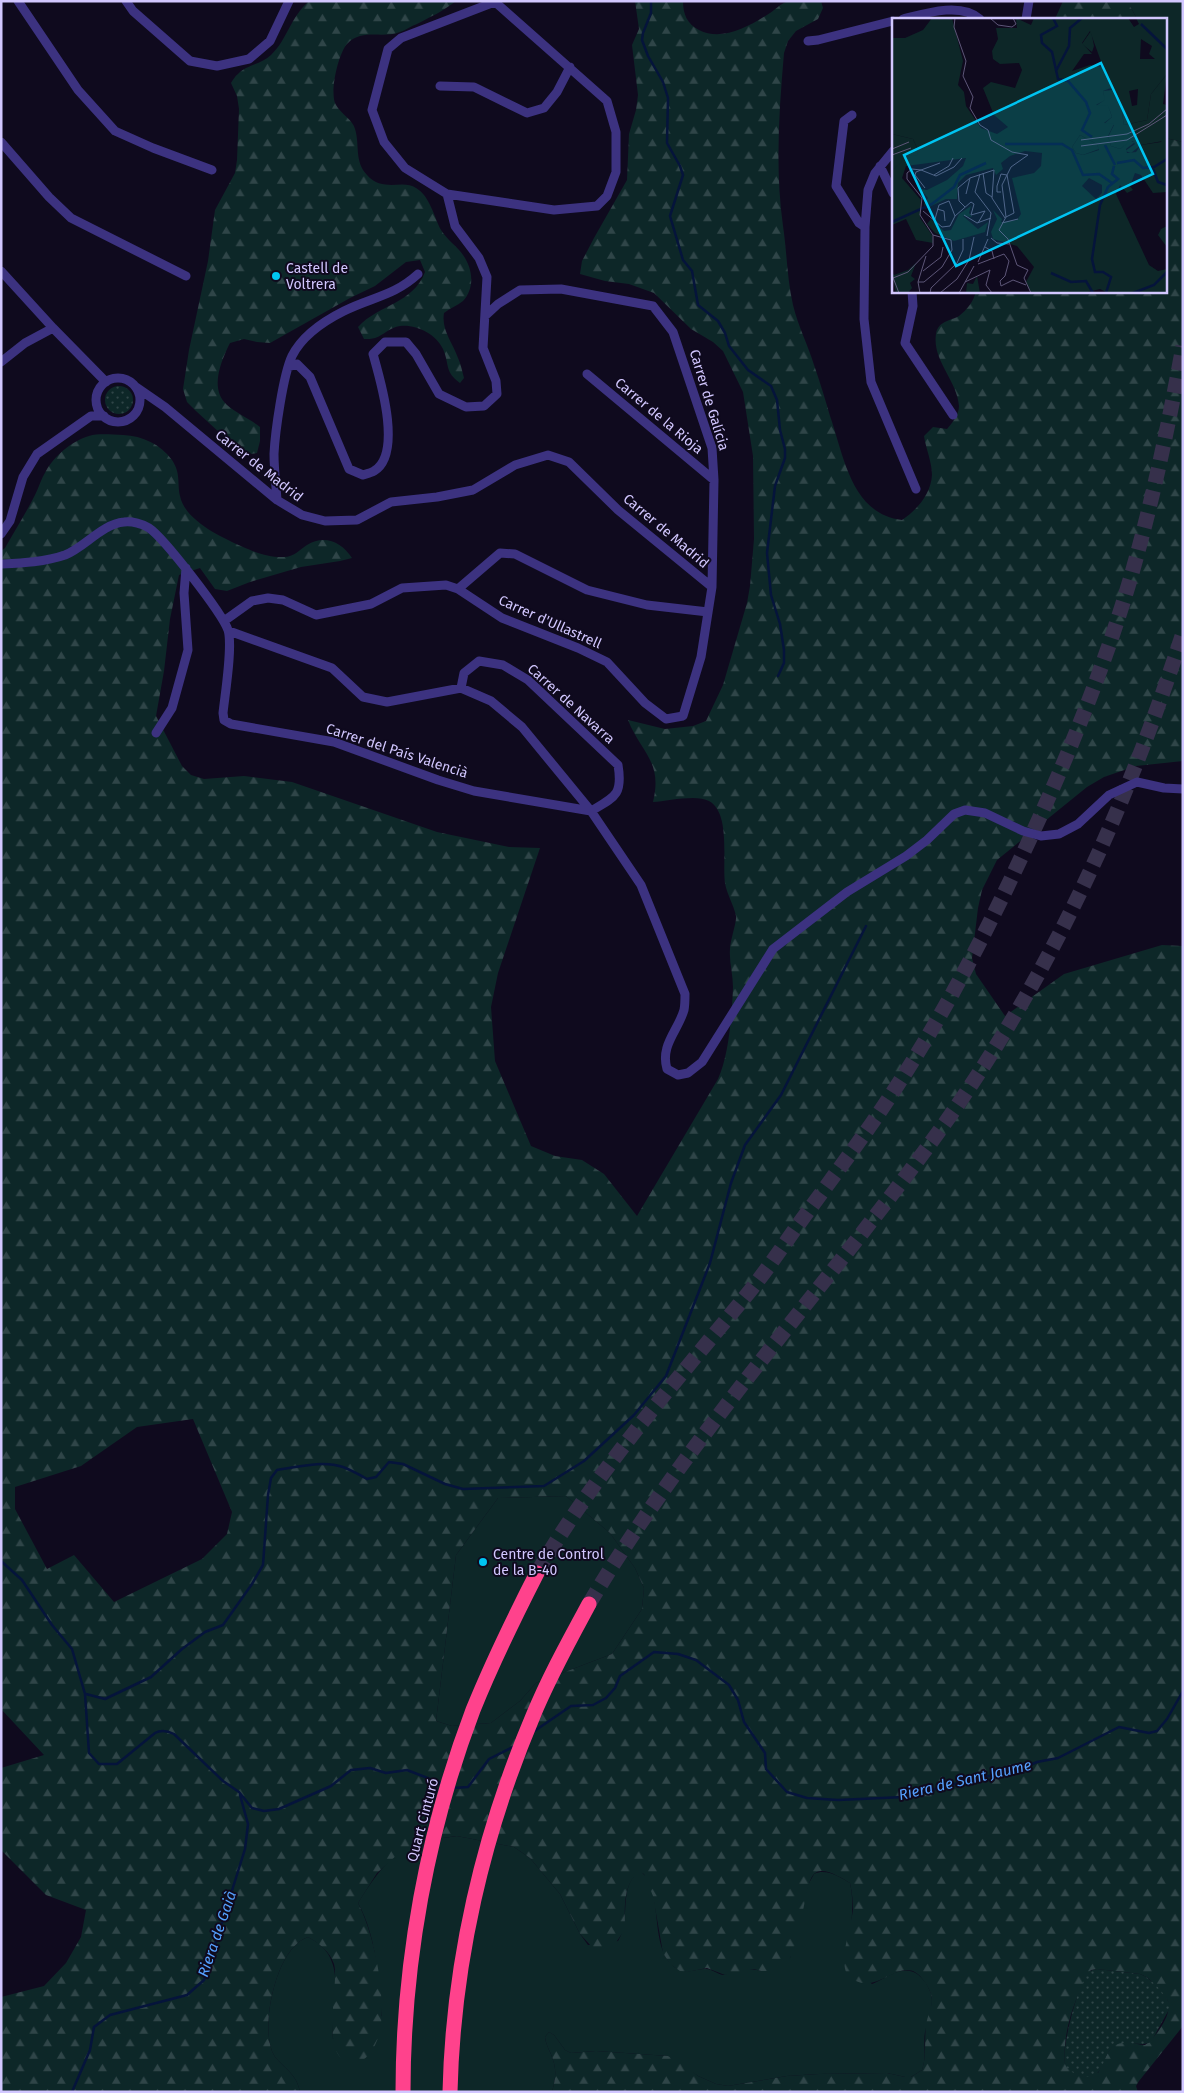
<svg xmlns="http://www.w3.org/2000/svg" width="1184" height="2093" viewBox="0 0 1184 2093" font-family="'Fira Sans',sans-serif">
  <defs>
    <pattern id="forest-firs" width="22" height="20" patternUnits="userSpaceOnUse" patternTransform="scale(1.25)"><rect width="22" height="20" fill="#0d2728"/><path d="M5 1l3.5 6h-7zM16 11l3.5 6h-7z" fill="#2f4548"/></pattern>
    <pattern id="garden-dots" width="8" height="8" patternUnits="userSpaceOnUse" patternTransform="scale(1.25)"><rect width="8" height="8" fill="#0d2728"/><path d="M2 2h.1M6 6h.1" fill="none" stroke="#2f4548" stroke-width="1.8" stroke-linecap="round"/></pattern>
  </defs>
  <rect width="100%" height="100%" fill="#0f0a1e"/>
  <!-- grass -->
  <path fill="#0d2728" d="M1130,1h53v141l-18,-4v-119h-28l-7,-13z
    M566,1496l44,37 25,35 9,20 -2,21 -30,45 -76,29 -16,18 -29,22 -39,3 -16,-5 20,-166 42,-57z
    M457,1836l57,11 16,11 30,36 20,40 8,11 30,-4c14,-22 -1,-52 21,-70 28,14 6,84 41,99 9,4 17,-2 26,-1 7,0 12,6 18,6 1,0 6,-2 7,-3 10,-2 21,-4 30,-1l29,-13 18,-73 6,-11c12,-6 26,3 36,9 6,26 -1,53 -5,79l27,22c20,-9 37,-25 54,-1 3,6 6,11 6,18 0,8 -5,22 -7,31 -2,13 2,25 -3,38l-11,7h-6l-18,-4 -68,1 -32,2 -59,10 -12,-2 -18,-8 -30,-20 -72,-5 -25,2 -6,-3 -11,-15 -5,-3 -4,5c1,9 6,15 8,23 4,11 2,21 -1,32h-252c-4,-23 -25,-27 -29,-44 -9,-29 6,-101 37,-111 43,21 22,65 25,102l49,-23c-4,-39 -5,-78 -24,-113 15,-24 35,-55 64,-62 11,-3 24,-3 35,-5z"/>
  <!-- forest -->
  <path fill="url(#forest-firs)" fill-rule="evenodd" d="M309,1h147c-14,11 -24,15 -39,23 -6,2 -11,6 -17,8 -18,7 -38,-4 -53,12 -9,10 -18,50 -11,61 5,9 17,15 19,24 5,16 -1,32 12,46 16,18 36,4 49,13 14,8 18,29 25,42 6,10 16,16 22,25 10,14 12,33 0,46 -6,5 -13,7 -19,12 -3,17 9,30 14,45 3,6 4,13 6,20l-4,5c-16,-12 -10,-18 -17,-34 -7,-15 -27,-25 -43,-23 -10,1 -16,9 -25,12 -3,1 -8,1 -11,1l-6,-12c21,-23 55,-23 67,-55l-5,-12 -14,2 -31,24 -25,12 -80,45 -13,-1 -13,-3 -14,4c-9,18 -21,46 -3,62 9,8 23,14 33,22v14l-3,12 -13,2 -48,-44 -9,-9 -4,-13 6,-39 19,-89 7,-51 20,-37 2,-13 2,-51 -2,-13 -6,-13c2,-3 4,-7 7,-9 8,-9 24,-10 33,-19 16,-15 19,-37 38,-54z
    M635,1h48c0,13 4,23 16,29 23,12 51,-4 71,-17 5,-3 10,-9 16,-11 9,-2 25,-1 35,-1l2,7 -5,11 -22,12 -8,10 -4,12c-5,58 -9,116 -1,173 4,27 4,53 10,79 5,21 15,40 21,60 6,17 11,34 16,51 14,40 21,98 72,104 15,-10 29,-26 30,-45 0,-13 -6,-26 -8,-39l9,-9 14,2c5,-6 12,-14 12,-23 -2,-26 -27,-45 -23,-72 2,-13 14,-13 23,-18 8,-6 15,-15 17,-25h189v-153l18,4v619l-47,5 -32,11 -17,10 -90,73 -15,30 -4,18 -6,50 4,16 29,42 59,-42 98,-29 21,1v1080l-44,55 -3,5 2,6h-586c3,-11 5,-21 1,-32 -2,-8 -7,-14 -8,-23l4,-5 5,3 11,15 6,3 25,-2 72,5 11,5 19,15 18,8 12,2 59,-10 32,-2 68,-1 18,4h6l11,-7c5,-15 2,-30 4,-45 1,-8 5,-15 6,-23 0,-8 -3,-14 -8,-21 -20,-30 -42,12 -68,0 -3,-1 -7,-4 -9,-7 -8,-14 4,-48 6,-64 0,-9 -1,-18 -3,-27 -8,-5 -28,-18 -36,-9 -4,4 -6,13 -7,18 -6,23 -9,60 -25,79h-21l-7,-2 -29,6 -18,-7 -20,4 -7,-1 -10,-7 -7,-11 -10,-57 -9,-22 -5,-2c-17,13 -14,38 -14,57l-12,18 -14,4 -6,-3 -13,-14 -20,-40 -30,-36 -16,-11 -57,-11 -37,5 -21,12 -22,20 -19,30c16,31 27,87 23,122 -1,9 -5,21 -11,28 -3,5 -9,9 -16,9 -37,2 -14,-77 -20,-98 -4,-12 -15,-21 -26,-27 -31,10 -46,82 -37,111 4,17 25,21 29,44h-299v-95l43,-11 22,-23 15,-26 5,-27 -40,-15 -45,-45v-82l43,-13 -43,-46v-1158l4,-3c10,-18 21,-35 30,-53 4,-8 6,-16 11,-24 8,-15 26,-30 43,-35 11,-3 23,-1 34,-1 20,1 37,9 49,25 9,14 5,22 8,36 5,25 43,42 63,51 11,5 28,11 41,10 10,0 15,-7 23,-12 17,-11 35,-3 45,13l-12,3 -39,6 -51,15 -23,9 -12,-2 -15,-21 -21,7 -9,44 -6,52 -8,45 26,50 9,9 13,4 40,-3 48,6 145,50 72,15 31,1 -42,125 -7,34 4,54 36,85 24,10 27,4 22,14 33,42 81,-137c11,-24 14,-65 15,-92 0,-13 -4,-25 -3,-38 0,-8 7,-28 6,-33 -2,-11 -9,-21 -11,-33 -3,-21 6,-70 -16,-82 -12,-7 -42,0 -56,1 10,-41 -12,-49 -25,-82l37,9 28,-3 13,-5 17,-36 24,-82 3,-17 4,-47 -1,-83 -10,-64 -20,-41 -10,-9 -22,-13 -37,-36 -25,-9 -24,-3 -25,-7 2,-13 12,-23 33,-58 2,-46 7,-24 2,-15 -6,-50 7,-16zM193,1419l39,93 -5,22 -25,25 -88,43 -40,-47 -27,14 -32,-60v-22l66,-21 56,-39zM566,1496l44,37 25,35 9,20 -2,21 -30,45 -76,29 -16,18 -29,22 -39,3 -16,-5 20,-166 42,-57zM1097,1969l43,5c10,4 14,9 20,18 2,3 7,6 8,9 5,13 -13,37 -23,44 -7,0 -17,-4 -24,-3 -12,1 -18,22 -23,31l-33,-9c-3,-30 10,-69 26,-94z
    M1063,1h67v5l7,13h-82z"/>
  <!-- garden -->
  <path fill="url(#garden-dots)" d="M105 400a14 14 0 1 1 28 0a14 14 0 1 1-28 0Z
    M1097,1969l43,5c13,5 25,20 31,32l-20,36c-12,6 -26,-4 -37,4 -13,9 -9,36 -32,30 -6,-1 -13,-5 -16,-10 -7,-12 12,-81 21,-92 2,-4 6,-4 10,-5z"/>
  <g fill="none" stroke-linecap="round" stroke-linejoin="round">
    <!-- stream -->
    <path stroke="#05143b" stroke-width="2.5" d="M651,1v12l-8,20 -1,7 6,16 15,26 5,16 -1,45 13,23 3,9 -13,41 13,44 9,11 6,34 20,16 7,12 4,13 19,24 23,16 6,14 3,30 5,19v9l-10,28 -8,67 4,42 9,29 4,26v13l-6,13
      M1,1561l21,19 30,45 20,24 13,45 4,59 10,11h18l38,-31c7,-4 13,-2 19,1l49,47 16,11 13,16 12,3 15,-2 52,-23 20,-16 19,-2 16,5 21,-3 36,14
      M86,1694l19,5 46,-22 31,-28 23,-17 18,-7 29,-41 11,-19 5,-70 3,-17 6,-8c21,-3 45,-10 66,-3 8,3 17,8 24,12l9,-2 13,-15 14,2 42,20 18,5 81,-3 40,-25 50,-46 32,-39 44,-113 21,-80 14,-38 36,-50 85,-169
      M533,1732l38,-26 22,-1 13,-7 9,-10 5,-12 34,-24 24,2 18,6 33,25 9,15 6,22 21,31 1,16 21,23 20,6 31,2 66,-3 70,-18 45,-9 18,-8 21,-4 61,-31 30,6 8,-2 10,-12 16,-28
      M453,1788l15,-1 21,-28 26,-13
      M72,2092l18,-42 4,-23 16,-12 77,-20 17,-15 41,-131 3,-25 -8,-29"/>
    <!-- highway-tunnel -->
    <path stroke="#36304b" stroke-width="15" stroke-dasharray="15 8" stroke-linecap="butt" d="M537,1573c58,-100 135,-187 208,-276 18,-22 34,-45 50,-68 25,-34 50,-68 75,-103 58,-83 106,-172 149,-264 44,-93 84,-189 113,-289 21,-74 37,-150 51,-227
      M589,1604c102,-172 240,-319 356,-481 106,-149 182,-317 238,-490"/>
    <!-- street -->
    <path stroke="#3c3280" stroke-width="9" d="M18,1l60,89 37,41 38,17 59,22
      M126,1l7,10 57,50 27,5 32,-7 21,-18 19,-40
      M495,2l112,99 9,31v40l-9,24 -10,10 -43,4 -107,-16 -42,-26 -21,-26 -12,-32 16,-61 13,-11 96,-37
      M903,19c23,-6 58,-17 77,0
      M1026,19l3,-18
      M808,41l10,-1 75,-19
      M440,86l34,1 53,26 17,-5 13,-16 13,-25
      M852,115l-8,6 -8,65 23,37 6,4
      M1,142l48,55 22,21 115,58
      M893,151l-18,22 -7,17 -3,37 -1,92 7,63 45,107
      M880,166l13,27
      M1,271l52,57 53,54
      M912,291l1,15 -8,37 48,72
      M1,362l24,-19 28,-15
      M288,367l9,-3 13,13 39,92 14,6c3,-1 8,-2 11,-4 29,-17 6,-92 -1,-117l12,-12h21l10,12 23,40 27,13 18,-1 13,-12 -1,-13 -13,-33 4,-71 -8,-19 -24,-32 -8,-32
      M587,374l127,106
      M96 400a22 22 0 1 1 44 0a22 22 0 1 1-44 0Z
      M136,387l29,20 112,93 25,15 23,6 32,-1 34,-18 46,-5 36,-7 42,-25 33,-10 21,7 49,48 94,77
      M277,500c-1,-15 -3,-31 -3,-46 1,-21 9,-79 18,-98 10,-20 32,-35 52,-45 28,-14 50,-15 74,-37
      M1,534l9,-13 13,-44 14,-23 54,-38h13
      M1,564c21,-1 44,-2 64,-9 20,-8 37,-31 59,-33 8,-1 19,2 25,6 15,10 73,85 79,102 5,16 -3,64 -5,83l1,7 7,4 103,18 104,38 36,11 117,20
      M458,589l42,-36 15,1 72,36 60,15 61,7
      M224,621l28,-20 16,-3 15,2 33,15 55,-11 31,-16 44,-3 12,4 44,29 76,30 29,14 38,41 21,16 17,-3 18,-59 11,-70 2,-107 -2,-32 -39,-116 -20,-26 -92,-17 -41,1 -22,14 -13,12
      M229,631l103,37 31,29 24,5 74,-14 30,13 31,26 69,84 50,74 44,109c0,5 0,11 -1,16 -6,21 -24,35 -17,59l11,6 10,-2 14,-11 71,-113 74,-57 59,-36 21,-16 27,-26 11,-4 20,3 38,18 18,5 18,-2 19,-10 31,-29 28,-13 27,6 19,1
      M461,688l3,-15 15,-12 24,4 25,15 90,85c5,30 -3,32 -27,46
      M156,733l16,-25 16,-58 -4,-57 2,-25"/>
    <!-- highway -->
    <path stroke="#ff428c" stroke-width="15" d="M403,2092c0,-129 24,-261 70,-382 19,-47 41,-92 64,-137
      M450,2092c3,-129 33,-258 83,-376 16,-39 36,-75 56,-112"/>
  </g>
  <!-- markers -->
  <g fill="#00c4f2" stroke="#0f0a1e" stroke-width="2">
    <circle cx="276" cy="276" r="5"/>
    <circle cx="483" cy="1562" r="5"/>
  </g>
  <g text-anchor="middle" dominant-baseline="central" stroke-width="4" stroke-linejoin="round" paint-order="stroke">
    <!-- poi labels -->
    <g font-size="14" fill="#d2c7ff" stroke="#0f0a1e" text-anchor="start">
      <text x="286" y="268">Castell de<tspan x="286" dy="16">Voltrera</tspan></text>
      <text x="493" y="1554">Centre de Control<tspan x="493" dy="16">de la B-40</tspan></text>
    </g>
    <!-- street labels -->
    <g font-size="14" fill="#d2c7ff" stroke="#0f0a1e">
      <text transform="translate(709 400) rotate(73)">Carrer de Galícia</text>
      <text transform="translate(659 416) rotate(40)">Carrer de la Rioja</text>
      <text transform="translate(259 466) rotate(38)">Carrer de Madrid</text>
      <text transform="translate(666 531) rotate(40)">Carrer de Madrid</text>
      <text transform="translate(550 622) rotate(24)">Carrer d'Ullastrell</text>
      <text transform="translate(571 704) rotate(42)">Carrer de Navarra</text>
      <text transform="translate(397 751) rotate(18)">Carrer del País Valencià</text>
      <text transform="translate(423 1820) rotate(-75)">Quart Cinturó</text>
    </g>
    <!-- water labels -->
    <g font-size="15" font-style="italic" fill="#55a1ff" stroke="#0f0a1e">
      <text transform="translate(965 1780) rotate(-13)">Riera de Sant Jaume</text>
      <text transform="translate(217 1934) rotate(-71)">Riera de Gaià</text>
    </g>
  </g>
  <!-- overview -->
  <g transform="translate(892 18)">
    <rect width="275" height="275" fill="#0f0a1e"/>
    <path d="M199,13l3,15 -2,6 -10,-8zM275,56l-4,30 4,1v25l-4,11 -22,4 -10,8 -6,-2 10,-7 -2,-3 -13,8 -9,-3 -3,-9 6,-12 -10,-1 8,-7 -2,-6 -3,-5h-11l8,-6 -1,-9 9,-1 9,16 3,19 23,-5 4,-26zM0,116l21,5 5,11v5l-26,15zM188,117l17,9 2,5 -16,6 -7,-2 -4,-6z" fill="#0d2728"/>
    <path d="M40,0h20l11,43 -5,24 6,7 2,14 15,22 16,6 11,-7 -14,-12 -11,-27 8,-6 24,6 7,-18 -3,-7 -19,1 -7,-5 -1,-8 6,-12 -2,-11h21l-1,-10 15,7 3,-7h94l6,9 5,-3 -3,-6h31v56l-16,20 -4,26 -23,5 -3,-19 -10,-18 -8,3 2,9 -9,5 12,1 2,5 2,6 -8,6 10,1 -6,12 3,10 9,3 9,-7h6l-9,7 1,4 9,-1 5,-7 20,-3 6,-12v62l-14,1 -12,-18 -6,-2 -5,13 3,4 -6,3 -7,-8 -4,9 33,71 9,6 9,-2v24h-59l-8,-4 -16,4h-53l-5,-11 8,-15 -17,-21 -24,-7 -2,-7 6,-13 -4,-9 9,9 -1,3 16,-2 4,-6 -9,-36 22,-5 7,-7 1,-13 -17,-2 -15,5 -9,7 2,6 -7,6 -3,-7 -27,7 -8,8 -1,16h-11l-21,10 -1,-5 4,-6 -8,-9 7,1 20,-10 16,-14 3,-8 -60,8 -4,12 19,22 -1,18 12,17 1,8 -17,-3 -10,-21 -14,6v-55l17,-14 8,-1 1,-5 -5,-11 -21,-5v-96h13l18,-8zM198,13l13,36 -13,-2 -18,6 12,-17h8l-10,-11zM249,21l11,7 -3,8 6,5h-15zM246,71l-1,16 -5,1 -3,-15zM188,117l17,9 2,6 -16,5 -7,-2 -4,-6zM197,160l13,7v8l-6,6 -14,-13zM79,188l-2,7 3,4 -9,-1 15,13 10,-7 -3,10 -31,9 -19,-8 -8,-9 4,-5 13,12 7,-1 8,-16zM275,208v21l-9,-12 3,-6zM24,245l-5,13 4,3 -5,4 2,5 -4,5h-12l-4,-21 2,3 14,-5zM85,258l3,17h-14l1,-10 6,1z" fill="#0d2728" fill-rule="evenodd"/>
    <path fill="none" stroke="#05143b" stroke-width="2.5" d="M161,0l4,8 -16,9 1,8 10,9 6,27 10,2 18,21 4,11 -8,17 10,7M249,6l26,25M164,53l13,-25 1,-18 12,-10M113,126h57l10,6 11,25 16,-1 13,9M213,127l10,20M225,145l17,-3 9,8 11,-1 13,-8M261,151l5,13 9,3M0,204l40,-18 22,-17 6,-12 26,-12M159,255l20,9 15,-1 7,12M214,275l5,-16 -8,-5h-8l-3,-13 8,-54 8,-18 10,-8 -6,-5 2,-8M241,275l21,-8 13,-13"/>
    <path fill="none" stroke="#5d5678" stroke-width="1" d="M63,0l-1,9 12,34 -3,15 10,21 -3,11 10,17 8,5 3,10 21,12 16,3M98,0l8,7 14,2 4,-3 -3,-6M189,122l46,-6 22,-10 18,-15M189,128l46,-6 40,-25M0,131l17,-7M0,137l19,-7M136,137l-17,12 -9,18 4,32 -7,13 9,9 9,26 11,5 -4,8 7,15M91,155l3,20 6,4M88,156l-5,18 16,21 -4,23M42,157l15,-9 4,-8M33,170l-10,-13 1,-3 5,-2 15,6 18,-9 8,-9M109,174h-4v-6l4,-12 6,1M74,176l4,-16M73,189l-6,-6 -1,-13 12,-10 24,-8 -2,28 13,20M45,191l7,2 1,10M31,193l19,16 8,-1 5,-10 -6,-15 -10,4 -4,14M72,197l13,8 14,-5M63,198l16,-14 3,2 -3,11 14,-4 -7,12M114,199l8,-4 -7,-38M110,205l16,-4M99,220l6,5 12,1M93,229l7,4 2,8M86,244l10,-23M86,246l26,-10 5,7 -4,15 -5,5 1,5 12,-6 13,5M31,253l18,-14 2,-10M0,257l7,18M1,260l15,-6 25,-26v-11l-13,-20 2,-17 -15,-19v-6l5,-4 9,1 19,-7M26,264h6l18,-15 10,-17 -1,-10 -18,-5M73,264l25,-12 -4,15 6,8M28,275l-2,-11 8,-26M38,275l1,-5 26,-25 6,-13v-11M48,275l17,-14 12,-19 5,-23M67,275l15,-27"/>
    <path fill="#00c4f2" fill-opacity="0.15" stroke="#00c4f2" stroke-width="2.5" d="M209,45l52,111 -197,92 -52,-111z"/>
    <rect width="275" height="275" fill="none" stroke="#d2c7ff" stroke-width="2.5"/>
  </g>
  <!-- border -->
  <rect width="1184" height="2093" fill="none" stroke="#d2c7ff" stroke-width="5"/>
</svg>
